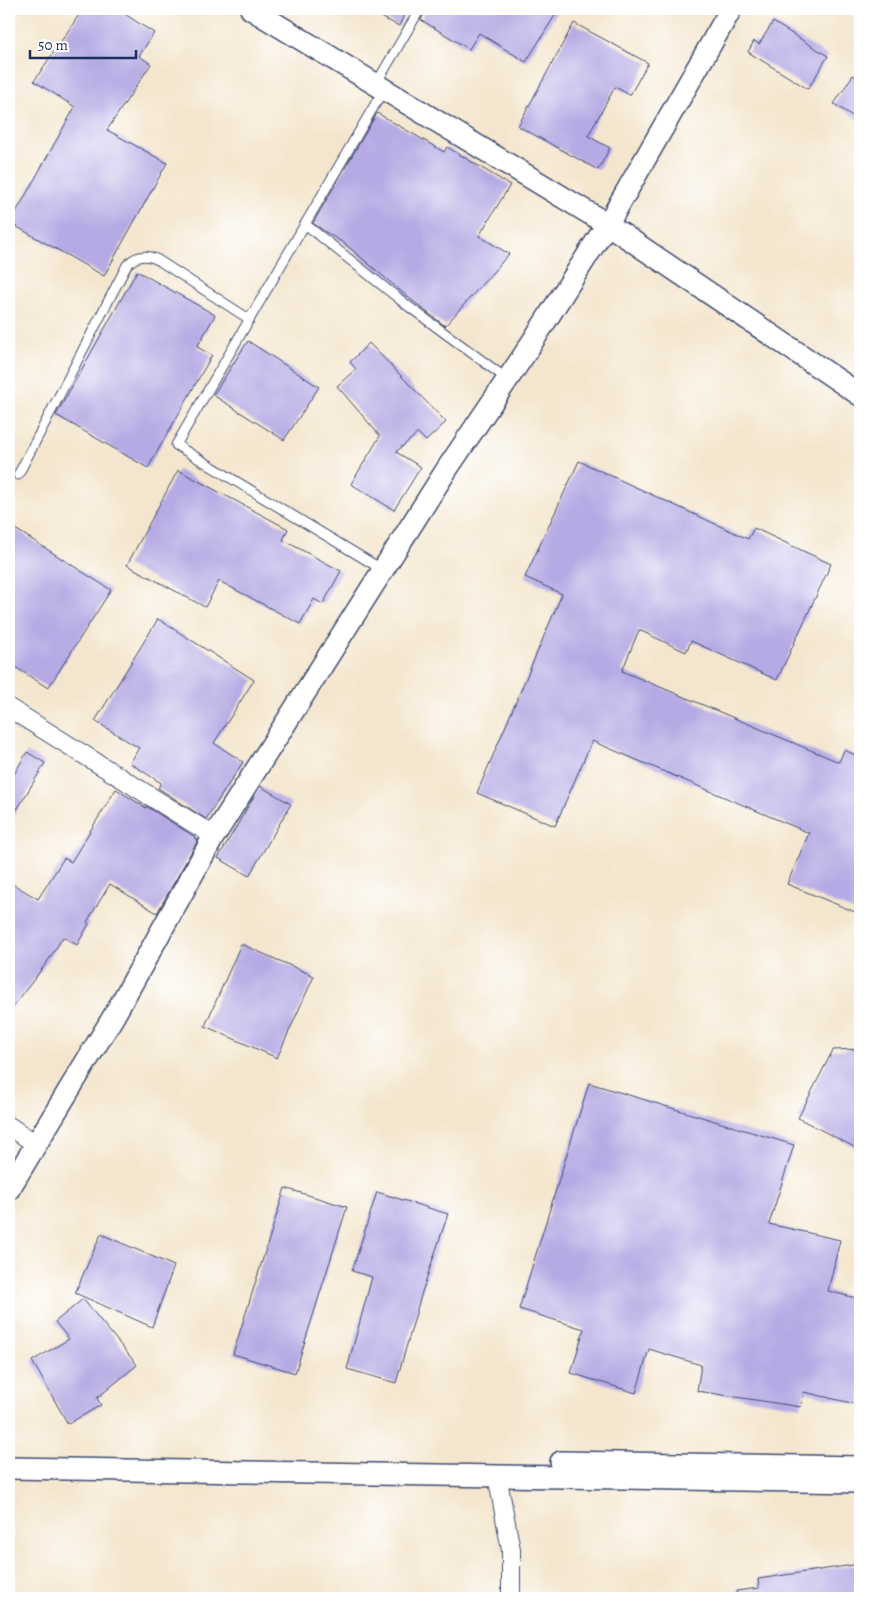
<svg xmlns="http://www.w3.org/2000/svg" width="869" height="1607" viewBox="0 0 869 1607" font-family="Alegreya,serif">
  <rect width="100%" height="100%" fill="#fff"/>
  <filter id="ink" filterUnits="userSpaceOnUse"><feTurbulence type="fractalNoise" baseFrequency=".02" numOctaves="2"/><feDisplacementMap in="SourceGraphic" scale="10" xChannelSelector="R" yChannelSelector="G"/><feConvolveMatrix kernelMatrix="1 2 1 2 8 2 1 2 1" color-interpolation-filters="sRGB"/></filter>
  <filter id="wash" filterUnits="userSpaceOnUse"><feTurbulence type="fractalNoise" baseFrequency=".0096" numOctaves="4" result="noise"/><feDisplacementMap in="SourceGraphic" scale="20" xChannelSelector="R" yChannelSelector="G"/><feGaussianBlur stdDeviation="1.12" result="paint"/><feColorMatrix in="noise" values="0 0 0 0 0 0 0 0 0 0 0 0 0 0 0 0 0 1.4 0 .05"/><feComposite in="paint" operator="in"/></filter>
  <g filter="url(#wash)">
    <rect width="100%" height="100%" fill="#f4e6ce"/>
    <g id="blocks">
      <!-- building -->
      <path fill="#b5aae4" d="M83,9h34l37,24 -15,23 12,8 -44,66 60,33 -63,113 -94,-53 65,-116 -41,-26z
        M365,9h48l-3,5 -4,-3 -7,15z
        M426,9h133l-33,53 -47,-29 -10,16 -48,-29z
        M773,22l55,34 -20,33 -60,-37 6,-11 5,3z
        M574,23l74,40 -18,32 -15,-8 -27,49 22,12 -12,22 -80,-44z
        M853,75l7,5v41l-26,-17z
        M377,113l67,39 3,-5 63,38 -31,51 30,18 -64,72 -36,-28 -64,-54 -21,-13 -11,-8z
        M137,271l78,44 -18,32 15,8 -64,113 -92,-53z
        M248,341l71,46 -35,53 -71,-45z
        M369,343l77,79 -20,19 -8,-8 -22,19 25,15 -27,43 -43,-26 29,-48 -43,-50 19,-17 -6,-7z
        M579,461l169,78 6,-11 77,36 -54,116 -86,-39 -5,11 -47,-22 -17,41 217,91 5,-12 16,7v157l-73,-30 22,-51 -217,-92 -37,85 -78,-33 85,-199 -37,-17z
        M178,470l110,59 -5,11 58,31 -18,33 -9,-5 -14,25 -81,-43 -14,26 -78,-42z
        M9,525l102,65 -63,98 -39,-25z
        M158,619l96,61 -40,63 29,19 -37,57 -48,-31 3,-5 -31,-20 9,-15 -44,-27z
        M27,752l18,11 -36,60v-50l4,3z
        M260,786l31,18 -42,72 -31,-18z
        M116,789l30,19v-2l49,31 -1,1 4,2 -41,73 -47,-29 -23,38 2,2 -12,21 -14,-8 -15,24 -39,51v-130l29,17 26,-41 7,4z
        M241,944l73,32 -37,82 -72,-32z
        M860,1049v101l-62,-32 35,-68z
        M589,1083l205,62 -25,79 71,16 -12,51 32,8v106l-56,-13 -3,15 -104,-16 4,-26 -52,-16 -13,44 -65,-20 13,-44 -65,-20z
        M285,1188l62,19 -52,166 -62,-19z
        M377,1192l71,22 -26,78 -26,91 -49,-14 25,-92 -20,-6z
        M101,1234l73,32 -22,61 -77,-34z
        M83,1299l54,66 -40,33 4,7 -33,19 -36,-63 37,-22 -14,-17z
        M860,1564v34h-123l-1,-7 23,-3 -1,-9z"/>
    </g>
  </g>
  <g filter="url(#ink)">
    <use href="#blocks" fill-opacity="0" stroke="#3c4a6f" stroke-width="1"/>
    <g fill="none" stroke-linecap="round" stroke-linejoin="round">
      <!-- service casing -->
      <g stroke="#3c4a6f" stroke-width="11">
        <path id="service" d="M376,84l44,-75
          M305,224l103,82 99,73
          M18,475l109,-210c9,-10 19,-11 31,-5l91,59
          M383,570l-207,-125 208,-356"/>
      </g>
      <!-- minor casing -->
      <g stroke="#3c4a6f" stroke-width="20">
        <path id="minor" d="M9,708l205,128
          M9,1126l27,18
          M497,1475l14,75v48"/>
      </g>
      <!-- tertiary casing -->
      <g stroke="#3c4a6f" stroke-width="24">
        <path id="tertiary" d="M251,9l356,215 253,171
          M9,1189l106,-175 99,-178 233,-367 77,-114 89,-140 118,-206
          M561,1462l299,5
          M9,1468l851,14"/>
      </g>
      <!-- service -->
      <use href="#service" stroke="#fff" stroke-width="9"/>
      <!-- minor -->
      <use href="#minor" stroke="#fff" stroke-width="18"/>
      <!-- tertiary -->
      <use href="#tertiary" stroke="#fff" stroke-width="21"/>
    </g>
  </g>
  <!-- margin -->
  <rect width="869" height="1607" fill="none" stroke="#fff" stroke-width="30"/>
  <!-- scale -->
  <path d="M30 50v8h106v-8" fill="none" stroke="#1b2f5e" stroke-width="2.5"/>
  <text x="38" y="50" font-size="15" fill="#1b2f5e" stroke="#ffffff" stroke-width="4" paint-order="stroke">50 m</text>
</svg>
